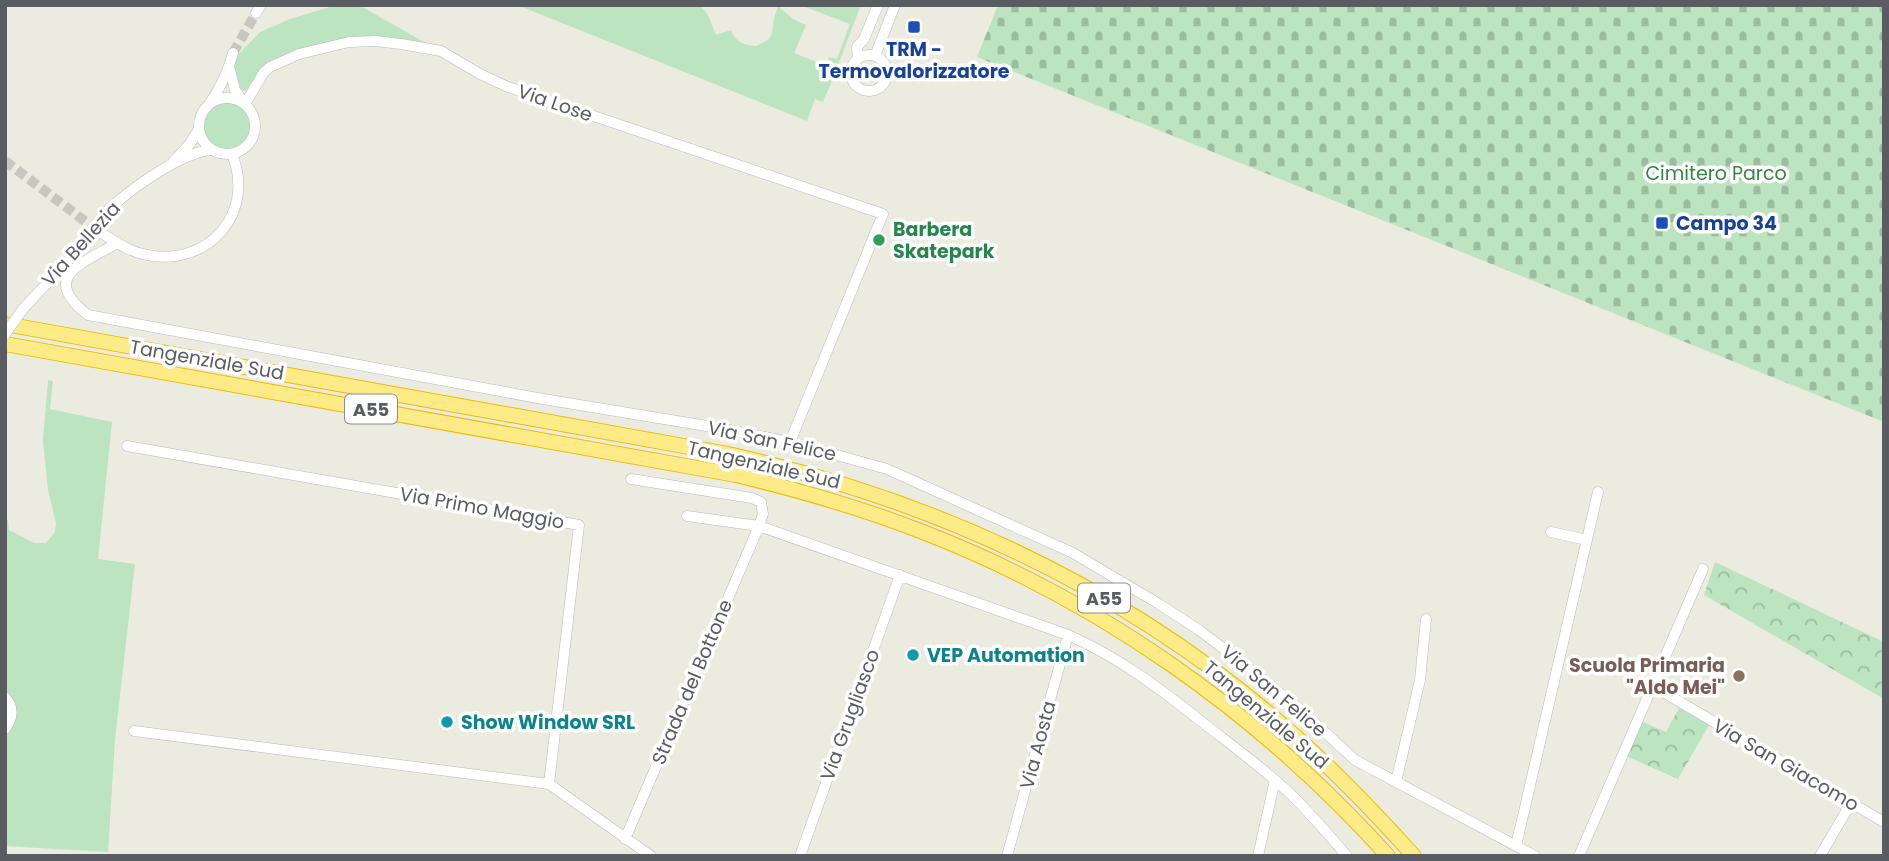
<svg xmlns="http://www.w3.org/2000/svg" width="1889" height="861" viewBox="0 0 1889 861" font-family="Poppins,sans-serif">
  <defs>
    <pattern id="cemetery-stones" width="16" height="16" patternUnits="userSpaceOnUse" patternTransform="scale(1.75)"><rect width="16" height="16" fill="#bce4c0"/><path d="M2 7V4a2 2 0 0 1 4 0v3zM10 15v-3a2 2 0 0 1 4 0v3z" fill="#9cbc9f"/></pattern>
    <pattern id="park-crowns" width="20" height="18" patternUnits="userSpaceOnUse" patternTransform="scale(1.75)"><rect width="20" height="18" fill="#bce4c0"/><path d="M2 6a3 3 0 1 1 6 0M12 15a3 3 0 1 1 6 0" fill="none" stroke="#9cbc9f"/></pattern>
  </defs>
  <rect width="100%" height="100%" fill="#ecebe0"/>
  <!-- green -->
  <path fill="#bce4c0" d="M336,5h23l70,40 -27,-4 -104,10 -48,38 -6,2 -8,-6 -4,-16 5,-13 23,-24 30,-13z
    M517,5h180c12,5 14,19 19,30l15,-5c4,12 13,15 25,16 18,-7 16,-12 18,-28 1,-5 3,-8 4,-12l15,13 13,6 -12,28 25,10 -2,6 17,7 -11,26 -8,-3 -8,22z
    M800,5h61l-23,60 -10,-5 1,-3 8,2 13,-35z
    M199 126a28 28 0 1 1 56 0a28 28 0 1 1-56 0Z
    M48,380l5,1 -3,28 62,13 -14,137 37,5 -20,175 -7,113 -103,-6v-329l3,3 1,10 25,13h12l9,-11 1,-9 -8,-33 -5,-50z"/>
  <!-- cemetery -->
  <path fill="url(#cemetery-stones)" d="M998,5h886v417l-907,-365z"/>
  <!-- park -->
  <path fill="url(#park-crowns)" d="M1715,562l169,80v57l-180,-104z
    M1679,708l30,17 -31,54 -52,-23 15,-35 25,11z"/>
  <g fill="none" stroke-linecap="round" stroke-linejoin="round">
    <!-- minor-tunnel -->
    <path stroke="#c7c7c0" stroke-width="10" stroke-dasharray="10 5" stroke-linecap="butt" d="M233,53l23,-40
      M5,161l93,70"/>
    <!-- minor casing -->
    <g stroke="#b8babf" stroke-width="11">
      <path id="minor" d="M256,13l5,-8
        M851 73a18 18 0 1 1 36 0a18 18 0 1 1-36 0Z
        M875,56l20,-51
        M858,59l-1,-12 7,-8 14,-34
        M229,66l6,24 7,11
        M199 126a28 28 0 1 1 56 0a28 28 0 1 1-56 0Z
        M210,103c11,-16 18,-31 23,-50
        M245,104l19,-32 6,-5 29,-13 50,-12 26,-1 26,3 40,7 39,23 28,13 375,127 -93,228
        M173,162l16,-17 10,-16
        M98,231c15,9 31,21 49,24 61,12 109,-41 85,-101
        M117,243c-35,21 -78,34 -29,72l455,84 176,29 71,14 97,27 186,84 86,51 40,26 37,28 65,52 54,50 180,96
        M23,309c16,-18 33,-34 48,-52 10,-13 19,-27 30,-39 21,-24 78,-65 110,-68
        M127,446l452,79 -30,259
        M687,516l72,10 309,109c52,23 90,52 134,87 28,22 57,43 83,67 23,21 42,44 62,67
        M1551,532l36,8
        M1653,686l231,136
        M5,697c9,10 8,21 0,32
        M134,731l415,53 102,72
        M1396,782l24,-102 6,-61
        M625,839l134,-313 4,-12 -2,-12 -9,-4 -121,-19
        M1516,846l82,-354
        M800,856l100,-281
        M1007,856l61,-221
        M1258,856l17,-76
        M1579,856l124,-287
        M1820,856l31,-53"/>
    </g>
    <!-- highway casing -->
    <g stroke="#ebbc01" stroke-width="16">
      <path id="highway" d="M5,324l723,130c211,47 404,137 567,282 42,37 81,78 119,120
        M5,344l731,131c63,15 126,33 187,57 178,69 337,182 465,324"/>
    </g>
    <!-- minor -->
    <use href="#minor" stroke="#fff" stroke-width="10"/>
    <!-- highway -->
    <use href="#highway" stroke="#fceb87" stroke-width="14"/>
    <!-- minor-bridge casing -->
    <g stroke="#b8babf" stroke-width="11" stroke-linecap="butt">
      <path id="minor-bridge" d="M5,334l18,-25"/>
    </g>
    <!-- minor-bridge -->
    <use href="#minor-bridge" stroke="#fff" stroke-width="10"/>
  </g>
  <!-- markers -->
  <g fill="#1a4fb4" stroke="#fff" stroke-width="2.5">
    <rect x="907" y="20" width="14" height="14" rx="3.5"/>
    <rect x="1655" y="216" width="14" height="14" rx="3.5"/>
  </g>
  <circle fill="#2e9e5b" stroke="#fff" stroke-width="2.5" cx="879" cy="240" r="7"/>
  <g fill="#0f9aa8" stroke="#fff" stroke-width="2.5">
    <circle cx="913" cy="655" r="7"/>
    <circle cx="447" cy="722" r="7"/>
  </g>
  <circle fill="#8d6e63" stroke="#fff" stroke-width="2.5" cx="1739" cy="676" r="7"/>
  <g text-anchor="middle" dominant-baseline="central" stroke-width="7" stroke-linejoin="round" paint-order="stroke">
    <!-- shield labels -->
    <g fill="#fff" stroke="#8b8d90" stroke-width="2">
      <rect x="345" y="394.5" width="52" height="29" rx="5"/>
      <rect x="1078" y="583.5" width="52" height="29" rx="5"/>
    </g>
    <g font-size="18" font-weight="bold" fill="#595c61">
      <text x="371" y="409">A55</text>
      <text x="1104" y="598">A55</text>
    </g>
    <!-- transit labels -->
    <g font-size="19" font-weight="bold" fill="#164399" stroke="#fff">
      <text x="914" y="49">TRM -<tspan x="914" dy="22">Termovalorizzatore</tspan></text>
      <text x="1676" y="223" text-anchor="start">Campo 34</text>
    </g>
    <!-- street labels -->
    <g font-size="19" fill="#595c61" stroke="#fff">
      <text transform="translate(555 103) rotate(19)">Via Lose</text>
      <text transform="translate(81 244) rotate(-48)">Via Bellezia</text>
      <text transform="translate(207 360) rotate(10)">Tangenziale Sud</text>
      <text transform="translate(772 441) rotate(12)">Via San Felice</text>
      <text transform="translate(764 465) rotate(13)">Tangenziale Sud</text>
      <text transform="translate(482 508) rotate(10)">Via Primo Maggio</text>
      <text transform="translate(692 682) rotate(-67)">Strada del Bottone</text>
      <text transform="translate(1274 691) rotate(40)">Via San Felice</text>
      <text transform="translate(850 715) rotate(-70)">Via Grugliasco</text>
      <text transform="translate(1266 715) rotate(40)">Tangenziale Sud</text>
      <text transform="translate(1038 745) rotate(-75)">Via Aosta</text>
      <text transform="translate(1786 765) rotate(30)">Via San Giacomo</text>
    </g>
    <!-- park labels -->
    <g font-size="19" fill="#358441" stroke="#fff">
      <text x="1716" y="173">Cimitero Parco</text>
    </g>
    <!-- leisure labels -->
    <g font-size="19" font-weight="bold" fill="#27864d" stroke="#fff" text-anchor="start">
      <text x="893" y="229">Barbera<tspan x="893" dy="22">Skatepark</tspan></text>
    </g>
    <!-- culture labels -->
    <g font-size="19" font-weight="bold" fill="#0d838f" stroke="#fff" text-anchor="start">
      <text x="927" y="655">VEP Automation</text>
      <text x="461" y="722">Show Window SRL</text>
    </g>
    <!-- education labels -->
    <g font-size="19" font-weight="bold" fill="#785e54" stroke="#fff" text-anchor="end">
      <text x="1725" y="665">Scuola Primaria<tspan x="1725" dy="22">"Aldo Mei"</tspan></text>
    </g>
  </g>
  <!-- border -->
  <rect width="1889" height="861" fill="none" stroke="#595c61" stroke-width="14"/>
</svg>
